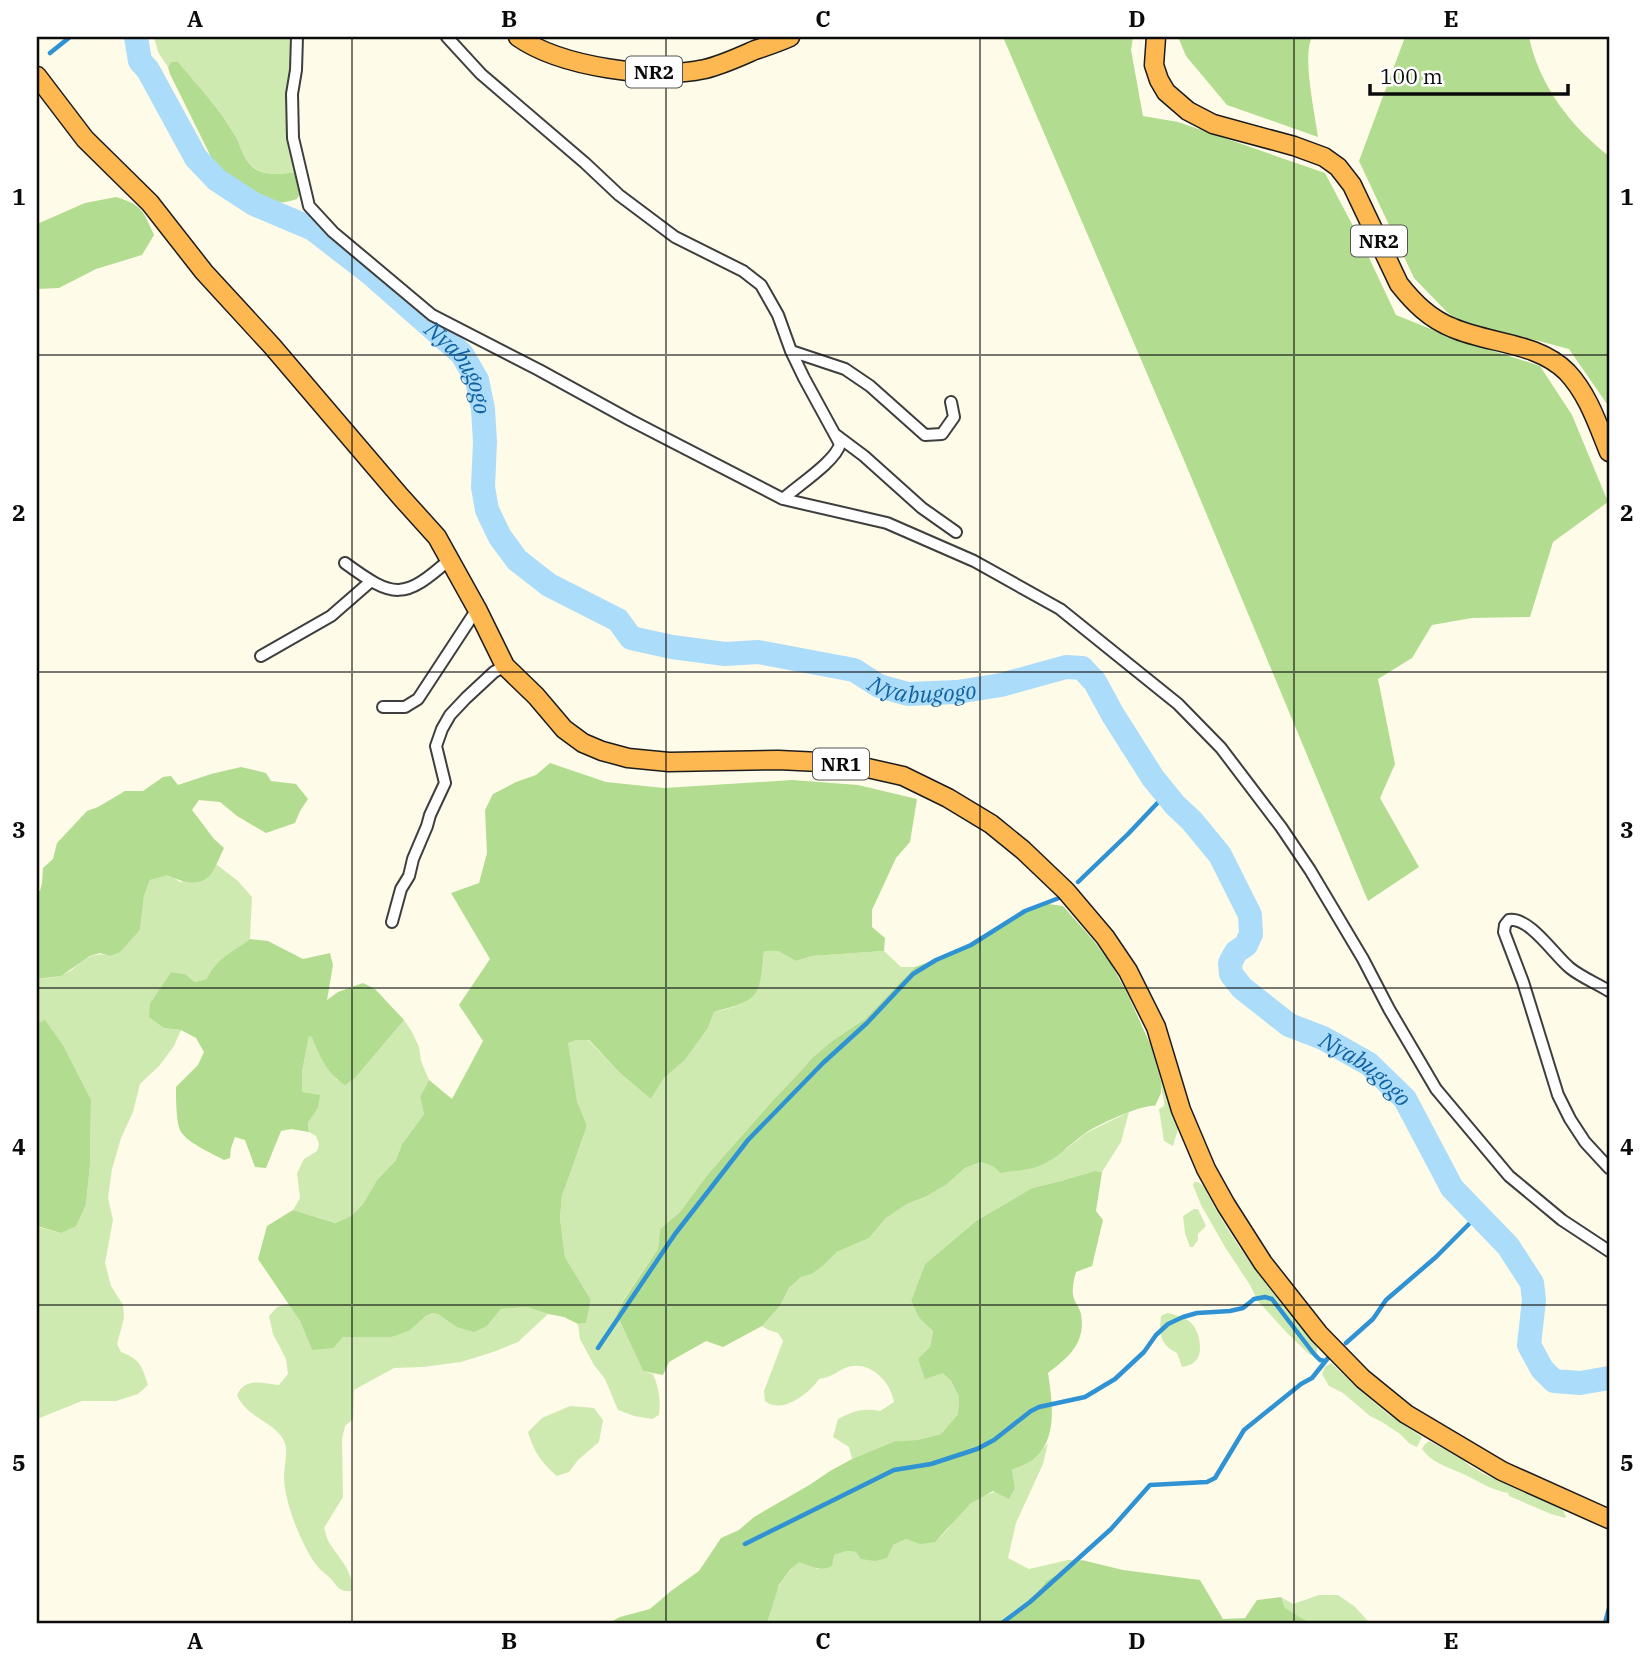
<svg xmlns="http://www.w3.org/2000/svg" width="1646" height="1660" viewBox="0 0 1646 1660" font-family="'IBM Plex Serif',serif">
  <rect width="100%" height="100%" fill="#fffbe9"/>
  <!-- green -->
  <path fill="#cfeab1" d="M154,37h139l-3,102 5,33c-13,2 -26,4 -37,-2 -13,-7 -16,-19 -21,-31 -13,-27 -40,-53 -59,-77h-7l-3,5 -10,-15z
    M216,864l22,17 14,16 -2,42c-18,15 -33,17 -42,40l-13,3 -10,-8 -14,-2 -21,31 14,25 17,2 -7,16 -15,20 -19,18 -7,28 -12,26 -9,31 -4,29 5,22 -8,43 6,23 12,19 1,13 -7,26 4,8c19,7 21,14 27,33l-10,9 -22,7h-34l-45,18v-190l1,-2 23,6 25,-29 4,-39 1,-64 -28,-56 -18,-24 -8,3v-45c7,-1 15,-1 22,-3 21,-6 26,-27 51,-20l30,-26 4,-34 6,-16 18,-6 12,8 30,-7z
    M764,950l14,1 18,10 16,-5 72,-5 17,16h14l-50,52 -33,22 -20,17 -14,16 -23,24 -67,76 -28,38 -20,17 -2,20 -35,51 -6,14c8,20 18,38 26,57l10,3c6,14 8,26 6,41l-7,4 -18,-3 -16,-6 -13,-31 -11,-14 -14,-26 -2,-15 8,-1 5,-23 -26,-43 -5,-39 2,-22 25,-70 -10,-25 -10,-58 9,-3h12l32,33 31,26 13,-21 21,-18 23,-32 6,-16c12,-3 33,-7 41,-18 6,-9 9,-32 9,-44z
    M404,1020l8,12 7,15 2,14 8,19 -9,17 4,17 -22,30 -6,16 -19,20 -14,24 -12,12 -14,7 -44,-13 7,-12 -3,-25 7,-14 13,-8 2,-7 -3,-8 -7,-4 -1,-9 10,-15 -16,-16v-20l7,-36h3l12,27 13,17 19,-3z
    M1161,1081l17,48 -5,17 -9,-5 -5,-32 5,-3c1,-8 -4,-16 -3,-25z
    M1129,1112l-8,30 -19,30 -7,-1 -34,10 -29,7 -56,33 -51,43 -14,37 8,17 14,13 -3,16 13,25 8,9 8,16 -1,17 -17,20 -24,6 -22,1 -43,18 -3,-12 -16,-10 5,-18c16,-8 24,-11 42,-8l14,-9c-4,-22 -26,-43 -49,-34 -10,5 -14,9 -26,11 -10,15 -38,36 -54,22l-1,-10 19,-50 -5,-8 -10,-3 -6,-4 18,-20 9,-18 12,-11 11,-3 12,-9 13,-13 32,-14 17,-20 21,-14 20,-8 19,-11 19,-17 16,-6 13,5 71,-17 21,-17z
    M1194,1182h4l6,5c29,58 69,108 111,157l2,4v6l-7,1 -23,-22 -29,-32 -8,-16 -25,-38 -24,-42 -8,-20z
    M1194,1209h4l8,17 -8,8v6l-5,7h-3l-5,-14 -2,-17z
    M289,1304l11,17 12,29 31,-13h49l17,-6 17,-15 6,-3 6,1 8,5 41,7 14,-17 26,-2 21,7 -30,28 -25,10 -32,10 -38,5 -29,1 -40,22 -1,29 -8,7 -3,13 1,58 -19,31c2,5 3,12 6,16 9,14 25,29 21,47 -12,2 -14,-6 -21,-13 -4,-4 -9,-7 -12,-11 -16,-19 -34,-66 -34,-90 0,-10 4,-24 1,-33 -6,-21 -38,-25 -48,-49 8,-18 25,-12 42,-10l9,-11 -2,-15 -13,-25 -4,-18 8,-9z
    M1167,1313c7,1 16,4 22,8 9,6 15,28 8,38 -3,5 -9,7 -15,8l-5,-14c-17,-8 -18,-19 -16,-37z
    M1331,1363l32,30 25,21 34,23 -5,10 -7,-3 -10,-10 -18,-12 -12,-6 -27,-23 -14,-7 -7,-12 3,-7z
    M570,1406l24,2 9,12 -4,22 -21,18 -9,12 -12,4c-16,-14 -23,-24 -29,-44l14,-14z
    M1429,1441l33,18 8,7 14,8 79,36 3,7 -1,1 -14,-4 -42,-18 -1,-3c-18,-3 -31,-13 -47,-20 -14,-6 -30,-11 -39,-24l2,-4z
    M1048,1443l-5,21 -27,59 -8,35 21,11 39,-9h14l-36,21 -11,16 -37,26h-231c3,-7 4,-15 6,-23 5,-15 14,-27 26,-39l19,8 16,-14 13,-4 9,1 37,-7 13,-6c40,15 40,-19 67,-37 14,-9 25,-12 42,-14l-3,-18 23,-12z
    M1319,1595h19l16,11 16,17h-60l-25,-15 -4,-11 12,7z"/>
  <!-- forest -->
  <path fill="#b2dc90" d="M1003,37h130l-2,13 12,66 35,6 147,51 38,72 33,70 57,23 87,28 32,49 36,87 -55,40 -23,75 -58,1 -40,7 -20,33 -34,21 17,85 -15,34 39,69 -51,34 -187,-448z
    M1178,37h134c-10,20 3,76 6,100l-91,-32 -41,-49z
    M1405,37h124c10,48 42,90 80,119v251l-40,-58 -49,-13 -41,1 -32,-25 -33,-34 -55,-117z
    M171,62h7c19,23 45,50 59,77 5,12 8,24 20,31 12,6 25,4 38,2l7,18 -5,9c-14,5 -31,6 -45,-3 -4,-3 -8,-8 -13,-12 -7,-6 -15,-11 -23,-17l-46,-93 -2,-7z
    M116,197c26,8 27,13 38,38l-12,20 -46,14 -37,19 -22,1v-65l48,-21z
    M550,763l56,19 58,6 128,-8 66,5 59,14 -7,43 -14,16 -24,52v17l13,11 -1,13 -72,5 -16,5 -18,-10h-14c-1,11 -2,34 -9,43 -8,11 -29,14 -41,18l-6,16 -23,32 -21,18 -13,21 -31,-26 -31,-33h-13l-8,3 9,58 10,25 -25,70 -2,22 5,39 26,43 -5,23 -8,1 -14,-7 -16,-3 -21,-7 -26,2 -14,17 -13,6 -17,-5 -19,-13 -6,-1 -6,3 -17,15 -17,6h-49l-10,11 -21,2 -12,-29 -42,-62 9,-33 26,-16 43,13 15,-7 12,-12 14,-24 19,-20 6,-16 22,-30 -4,-17 9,-17 23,19 31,-58 -24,-36 31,-46 -39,-66 28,-10 8,-30 -2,-43 8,-16 23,-12 20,-7z
    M241,767l25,6 5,8 25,3 12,15 -8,12 -5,12 -29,10 -29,-17 -17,-14 -21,-2 -7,10 22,29 10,9c-4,8 -8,19 -13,26 -11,14 -30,8 -43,1l-18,5 -6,16 -4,34 -20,22 -10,4 -10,-3 -10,3 -29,20 -24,3v-87l3,-1 2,-8 1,-15 10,-9 4,-16 30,-32 11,-4 27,-16h18l20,-14 8,-1 7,9 33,-11z
    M1048,904l15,2 30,34 18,24 16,29 24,53 10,35v12l-6,13c-13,-2 -60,20 -71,28 -15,11 -27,25 -45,32 -11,4 -26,5 -38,7l-7,-6 -13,-5 -16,6 -19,17 -19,11 -20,8 -21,14 -17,20 -32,14 -13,13 -12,9 -11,3 -12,11 -9,18 -18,20 -39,21 -17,-6 -37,21 -6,13 -20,-4c-8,-19 -18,-37 -26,-57l6,-13 35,-52 2,-20 20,-17 28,-38 67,-76 23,-24 14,-16 20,-17 33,-22 50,-52 42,-15 14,-7 54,-34z
    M250,939l18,2 35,18 27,-6 3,12 -6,35 11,-8 25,-9 12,6 29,31 -48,57 -11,8c-18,-11 -26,-30 -33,-48l-3,-1 -7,36v20l18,3 -2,13 -10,15 1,9 -18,-3 -10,2 -15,37 -11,-1 -10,-27 -10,-3 -4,11 -1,10 -6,2c-11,-6 -36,-17 -43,-28 -5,-8 -5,-35 -5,-45l22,-22 6,-13 -8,-14 -15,-8 -17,-2 -15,-11 1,-14 21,-31 14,2 10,8 12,-3c11,-23 24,-25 43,-40z
    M45,1020l18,25 28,55 -1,65 -4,39 -10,22 -15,7 -24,-7v-202z
    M1095,1171l7,1 -6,39 7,9 -11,46 -16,6c-2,8 -5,18 -2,27 2,5 6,10 7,15 5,29 -12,43 -33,59 4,26 10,64 -12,84 -6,6 -16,9 -24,13l3,18 -6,11 -16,-8 -23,13 -35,38 -15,2 -14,-5 -13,6 -6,13 -12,3 -14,-2 -5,-7 -9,-1 -13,4 -2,11c-12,6 -21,0 -33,-4l-9,8 -11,15 -12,38h-158l11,-6 30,-8 21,-18 28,-20 22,-33 18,-8 15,-13 57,-33 19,-13 22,-12 43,-18 22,-1 24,-6 17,-20 1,-17 -8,-16 -8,-8 -18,6 -7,-20 12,-12 3,-16 -14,-13 -8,-17 14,-37 51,-43 56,-33 29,-7z
    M1082,1560l41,10 77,10 23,39 22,-1 12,-18 24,-3 4,11 25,15h-312l37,-26 11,-16z"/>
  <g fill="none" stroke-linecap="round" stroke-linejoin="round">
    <!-- stream -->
    <path stroke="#2f92d3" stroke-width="4.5" d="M50,53l20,-16
      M1078,882l50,-48 38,-40
      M1346,1343l27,-24 13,-19 50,-43 41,-41
      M598,1348l77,-114 73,-94 75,-77 44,-40 46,-49 23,-14 35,-15 54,-34 34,-13
      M745,1544l149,-74 37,-6 46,-15 17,-9 37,-29 8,-4 46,-10 30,-18 29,-27 12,-17 12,-11 15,-7 14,-4 33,-2 13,-3 11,-9 11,-2 7,2 42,55 6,6 5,1
      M1002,1623l28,-21 81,-73 39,-44 57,-3 8,-4 29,-48 57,-46 11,-6 16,-20
      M1605,1623l4,-15"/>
    <!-- river -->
    <path stroke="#abdcf9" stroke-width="24" id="s1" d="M136,37l4,24 8,9 48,88 21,22 37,24 59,25 57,44 92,81 15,26 6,29 2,33 -2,45 4,23 13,27 17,23 32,25 69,35 13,18 41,9 53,7 33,-2 96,18 25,16 29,8 49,-2 44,-7 65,-18 16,1 13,14 18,33 40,63 22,27 17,16 28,34 30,60 1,19 -5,11 -10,7 -6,11 1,11 11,14 47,37 34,13 46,26 36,35 47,89 56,58 24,37 2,17 -5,45 13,24 12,12 26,2 29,-5"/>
    <!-- minor casing -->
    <g stroke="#3e3e3e" stroke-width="14">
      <path id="minor" d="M297,37l-1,33 -4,24 1,44 16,68 24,26 99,83 107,55 91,50 153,79 104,24 87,38 86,48 118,95 43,44 60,79 29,43 53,89 26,50 47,80 73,87 53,44 47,31
        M447,37l34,37 104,89 34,32 56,42 68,34 18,14 17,30 13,36 13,27 36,66c-4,17 -43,42 -57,55
        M791,351l54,18 25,17 55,49 17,-1 12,-17 -3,-15
        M836,435l28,21 58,52 34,24
        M345,563c49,36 59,37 105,-4
        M261,656l70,-40 39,-34
        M383,707h22l13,-8 59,-90
        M392,922l9,-33 8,-13 4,-17 14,-33 3,-11 15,-32 -9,-37 6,-17 8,-14 16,-17 28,-26 11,-6
        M1609,991c-13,-8 -28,-14 -39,-23 -16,-13 -40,-51 -61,-48l-4,5 -1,7 19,50 35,113 12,24 15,23 24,26"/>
    </g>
    <!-- trunk casing -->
    <g stroke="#1c1c1c" stroke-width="21">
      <path id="trunk" d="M518,37c43,30 135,43 187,32 17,-4 34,-12 50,-19 12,-4 24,-8 35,-13
        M1156,37l-2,28 5,15 7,12 22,19 25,13 81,22 30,11 14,10 14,18 47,99c15,19 31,35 54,44 37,16 84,14 114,44 21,22 31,53 42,80
        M37,76l48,63 65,64 54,69 68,74 128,150 37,41 40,72 28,57 31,30 28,33 19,14 19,8 26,7 41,4 109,-2 42,2 43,5 40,9 45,22 43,26 32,26 43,41 39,46 23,34 28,56 25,83 25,59 20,36 37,58 56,71 44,45 43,35 96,57 107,48"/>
    </g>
    <!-- minor -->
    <use href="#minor" stroke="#fff" stroke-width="10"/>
    <!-- trunk -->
    <use href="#trunk" stroke="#fdb852" stroke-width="18"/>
  </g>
  <!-- grid -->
  <path fill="none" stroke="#0b0b0b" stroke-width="2" stroke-opacity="0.55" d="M352,37v1586M666,37v1586M980,37v1586M1294,37v1586M37,355h1572M37,672h1572M37,988h1572M37,1305h1572"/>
  <g text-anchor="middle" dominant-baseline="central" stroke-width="7" stroke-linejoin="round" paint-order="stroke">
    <!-- shield labels -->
    <g fill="#fff" stroke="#545454" stroke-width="2">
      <rect x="626" y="56.5" width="56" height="31" rx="5"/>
      <rect x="1351" y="225.5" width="56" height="31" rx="5"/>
      <rect x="813" y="748.5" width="56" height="31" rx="5"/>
    </g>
    <g font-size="19" font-weight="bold" fill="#0b0b0b">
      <text x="654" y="72">NR2</text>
      <text x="1379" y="241">NR2</text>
      <text x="841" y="764">NR1</text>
    </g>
    <!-- water labels -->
    <g font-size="23" font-style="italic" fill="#1062a1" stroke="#fff">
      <text stroke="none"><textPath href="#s1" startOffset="480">Nyabugogo</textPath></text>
      <text stroke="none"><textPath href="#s1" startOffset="1130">Nyabugogo</textPath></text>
      <text stroke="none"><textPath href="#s1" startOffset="1827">Nyabugogo</textPath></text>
    </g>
  </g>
  <!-- border -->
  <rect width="1646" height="1660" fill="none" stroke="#ffffff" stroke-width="77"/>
  <!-- scale -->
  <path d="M1370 84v10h198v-10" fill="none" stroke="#0b0b0b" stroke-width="3.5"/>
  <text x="1380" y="84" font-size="21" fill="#0b0b0b" stroke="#ffffff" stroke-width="5" paint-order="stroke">100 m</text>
  <rect x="38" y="38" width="1570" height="1584" fill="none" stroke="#0b0b0b" stroke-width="2.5"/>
  <g font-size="23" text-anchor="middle" font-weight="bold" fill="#0b0b0b">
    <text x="195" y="27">A</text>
    <text x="509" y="27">B</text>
    <text x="823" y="27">C</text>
    <text x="1137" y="27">D</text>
    <text x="1451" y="27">E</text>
    <text x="19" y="205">1</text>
    <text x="1627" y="205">1</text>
    <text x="19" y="521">2</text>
    <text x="1627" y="521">2</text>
    <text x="19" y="838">3</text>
    <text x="1627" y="838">3</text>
    <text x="19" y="1155">4</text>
    <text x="1627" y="1155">4</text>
    <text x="19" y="1471">5</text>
    <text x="1627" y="1471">5</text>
    <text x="195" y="1649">A</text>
    <text x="509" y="1649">B</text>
    <text x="823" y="1649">C</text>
    <text x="1137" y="1649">D</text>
    <text x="1451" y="1649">E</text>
  </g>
</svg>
